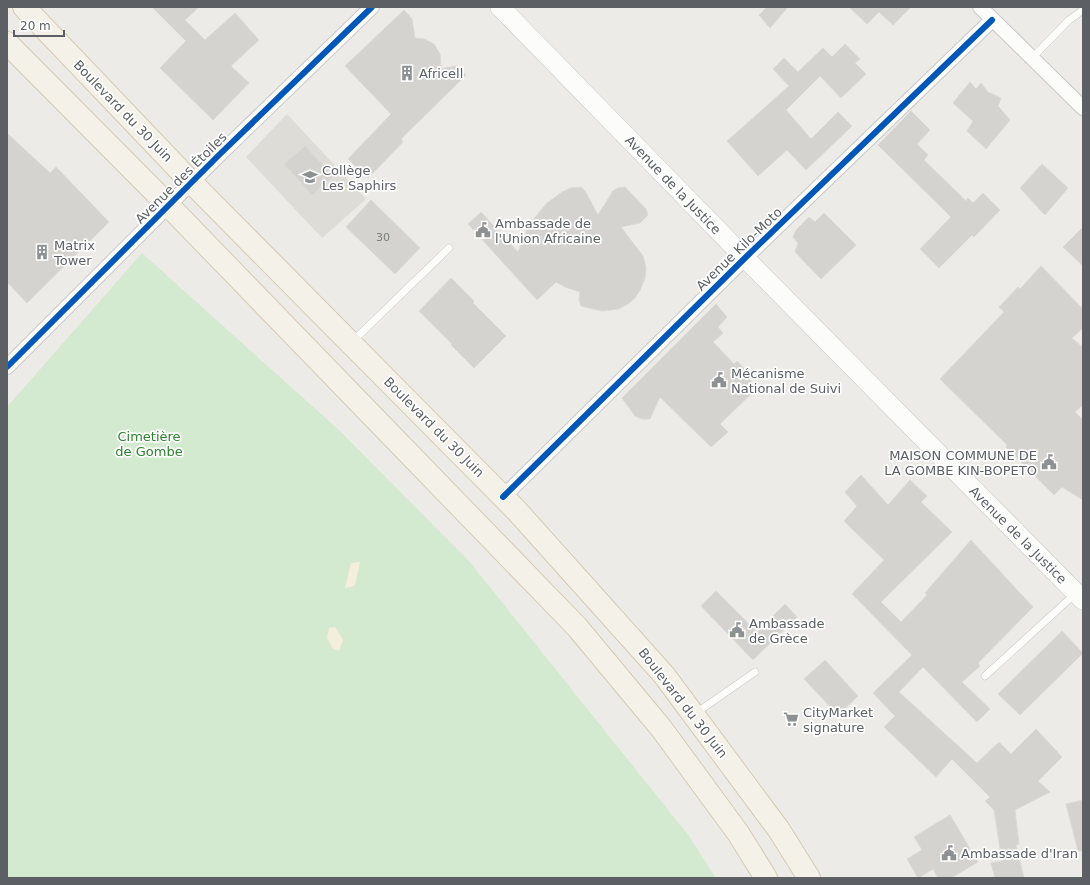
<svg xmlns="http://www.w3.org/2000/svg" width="1090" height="885" viewBox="0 0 1090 885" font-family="'DejaVu Sans',sans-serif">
  <rect width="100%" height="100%" fill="#ecebe7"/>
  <!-- education -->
  <path fill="#dedcd6" d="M287,114l79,85 -44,39 -76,-81z"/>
  <!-- green -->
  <path fill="#d4ead0" d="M142,253l197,177 130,131 220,275 27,42h-709v-471z"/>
  <!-- sand -->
  <path fill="#f5eedb" d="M360,562l-5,24 -10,2 6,-25z
    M335,627l8,13 -4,11 -6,-2 -6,-11 2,-10z"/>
  <!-- building -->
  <path fill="#d4d3d0" stroke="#dcdad6" d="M152,7h47l-14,13 20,20 30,-27 24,27 -28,26 18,17 -36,37 -53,-52 26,-27z
    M767,7h21l-18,21 -11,-13z
    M849,7h62l-18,18 -14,-13 -12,12z
    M404,10l8,9 3,19 9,1 10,5 6,10 1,15 14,-3 11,9 -65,64 2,3 -35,36 -20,-19 43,-45 -46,-48z
    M845,44l15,15 -5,4 11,11 -25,24 -21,-22 -34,34 25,29 27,-27 14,14 -46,44 -19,-20 -29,26 -31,-35 62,-55 -16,-17 11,-11 14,14 25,-24 9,9z
    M970,82l6,7 5,-6 7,9 13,6 -3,8 12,14 -24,29 -19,-18 6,-10 -20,-18z
    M911,111l19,19 -13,14 11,11 -4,5 42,41 2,-3 5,5 10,-10 17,17 -26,27 -2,-2 -33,33 -19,-19 31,-32 -73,-72z
    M7,133l43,40 6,-6 53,55 -82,81 -20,-21z
    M305,146l28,30 -21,19 -28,-31z
    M1042,164l26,24 -23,27 -25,-27z
    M581,187l4,4 13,24 15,-24 5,-3 7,-1 21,22 2,6 -8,8 -19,4 22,29 3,12 -1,10 -5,12 -5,8 -7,6 -10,5 -16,2 -21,-5 -2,-6 1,-8 -15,-5 -9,-5 -19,18 -69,-76 13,-12 37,40 11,-27 17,-21 16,-12 9,-4z
    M371,200l49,48 -25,26 -49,-47z
    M824,213l32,32 -35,34 -26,-27 3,-9 -5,-6 3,-7 13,-13 6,5z
    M1083,227v39l-20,-19z
    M1041,266l42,43v19l-11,10 11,10v57l-8,7 8,8v80l-21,-13 -8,8 -48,-48 1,-2 -67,-66 64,-67 -5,-5 19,-20 2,2z
    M451,278l23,23 -1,2 33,33 -32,32 -23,-23 1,-1 -33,-33z
    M716,304l11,13 -9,10 5,6 -10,9 21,22 3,-3 14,15 -2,3 8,9 -37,36 8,8 -17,15 -51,-50 -10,22h-8l-7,-3 -13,-18z
    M861,475l27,30 22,-25 17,16 -6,6 31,30 -71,70 20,20 26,-27 -2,-2 46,-53 62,67 -55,56 2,3 -18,16 28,27 -13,13 -54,-55 -24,25 78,71 22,-21 12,12 25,-25 26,28 -24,24 12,11 -35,18 4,34 -3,1 8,33h-29l-4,-15 11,-2 -8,-51 -9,-9 5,-4 -38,-38 -16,18 -52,-50 11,-11 -22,-23 39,-38 -60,-61 32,-34 -40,-39 13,-15 -12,-14z
    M716,591l41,41 28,-28 12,13 -44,43 -52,-54z
    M1062,631l21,22 -63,62 -22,-21z
    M825,660l33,36 -20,19 -34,-36z
    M1083,800v51h-5l-12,-47z
    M950,815l28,47 -27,16h-13l-5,-9 -15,9 -11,-19 15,-9 -8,-13z"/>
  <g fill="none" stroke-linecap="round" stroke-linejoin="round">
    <!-- service casing -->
    <g stroke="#c9c9c9" stroke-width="8">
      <path id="service" d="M1032,58l37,-38 14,-10
        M353,341l96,-93
        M985,676l91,-83
        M696,713l59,-41"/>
    </g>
    <!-- minor casing -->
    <g stroke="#c9c9c9" stroke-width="16">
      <path id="minor" d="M980,7l103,101
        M7,367l212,-212 153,-148
        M503,497l242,-239 247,-238"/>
    </g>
    <!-- secondary casing -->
    <g stroke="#c7c8c7" stroke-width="20">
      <path id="secondary" d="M500,7l245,251 338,342"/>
    </g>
    <!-- primary casing -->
    <g stroke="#d6cbb3" stroke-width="24">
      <path id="primary" d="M24,7l168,176 325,328 147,164 115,155 30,48
        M7,43l162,163 408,421 84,101 77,105 28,45"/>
    </g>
    <!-- service -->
    <use href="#service" stroke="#fcfcfb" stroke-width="7"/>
    <!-- minor -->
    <use href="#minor" stroke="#fcfcfb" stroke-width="14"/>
    <!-- secondary -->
    <use href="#secondary" stroke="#fcfcfb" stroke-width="19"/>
    <!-- primary -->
    <use href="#primary" stroke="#f3f1e8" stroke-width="22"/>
    <!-- cycleway casing -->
    <g stroke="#fff" stroke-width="8">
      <path id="cycleway" d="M7,367l212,-212 153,-148
        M503,497l242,-239 247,-238"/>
    </g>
    <!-- cycleway -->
    <use href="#cycleway" stroke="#0057b8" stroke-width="6"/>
  </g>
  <!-- icons -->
  <defs>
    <g id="building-bare" transform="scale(1.2)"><path d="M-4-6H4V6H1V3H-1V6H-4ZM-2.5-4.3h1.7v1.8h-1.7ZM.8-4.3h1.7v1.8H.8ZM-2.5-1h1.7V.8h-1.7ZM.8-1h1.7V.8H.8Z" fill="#8e9192" stroke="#fff" stroke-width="2.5" paint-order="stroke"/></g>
    <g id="school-bare" transform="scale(1.2)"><path d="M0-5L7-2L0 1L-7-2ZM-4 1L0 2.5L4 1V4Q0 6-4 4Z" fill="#8e9192" stroke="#fff" stroke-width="2.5" paint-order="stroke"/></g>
    <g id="civic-bare" transform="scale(1.2)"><path d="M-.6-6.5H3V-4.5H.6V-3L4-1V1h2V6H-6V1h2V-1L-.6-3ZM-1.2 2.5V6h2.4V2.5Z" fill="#8e9192" stroke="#fff" stroke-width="2.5" paint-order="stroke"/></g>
    <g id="supermarket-bare" transform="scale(1.2)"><path d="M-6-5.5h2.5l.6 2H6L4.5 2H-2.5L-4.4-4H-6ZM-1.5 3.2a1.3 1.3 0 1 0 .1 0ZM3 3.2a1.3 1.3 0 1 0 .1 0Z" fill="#8e9192" stroke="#fff" stroke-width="2.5" paint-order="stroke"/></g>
  </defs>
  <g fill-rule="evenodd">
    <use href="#building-bare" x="407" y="73"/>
    <use href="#school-bare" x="310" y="177"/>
    <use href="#civic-bare" x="483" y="230"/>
    <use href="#building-bare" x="42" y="252"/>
    <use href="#civic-bare" x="719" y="380"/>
    <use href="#civic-bare" x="1049" y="462"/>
    <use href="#civic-bare" x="737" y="630"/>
    <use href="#supermarket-bare" x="791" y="719"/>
    <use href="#civic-bare" x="949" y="853"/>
  </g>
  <g text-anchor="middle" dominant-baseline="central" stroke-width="3.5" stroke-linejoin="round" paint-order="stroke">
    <!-- number labels -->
    <g font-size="11" fill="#7b7e81">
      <text x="383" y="237">30</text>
    </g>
    <!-- poi labels -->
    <g font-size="13" fill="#5c6065" stroke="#fff" text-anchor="start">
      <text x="419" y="73">Africell</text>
      <text x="322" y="170">Collège<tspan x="322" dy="15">Les Saphirs</tspan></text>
      <text x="495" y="223">Ambassade de<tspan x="495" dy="15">l'Union Africaine</tspan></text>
      <text x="54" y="245">Matrix<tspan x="54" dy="15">Tower</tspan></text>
      <text x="731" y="373">Mécanisme<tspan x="731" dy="15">National de Suivi</tspan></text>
      <text x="1037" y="455" text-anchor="end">MAISON COMMUNE DE<tspan x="1037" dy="15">LA GOMBE KIN-BOPETO</tspan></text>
      <text x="749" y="623">Ambassade<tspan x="749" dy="15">de Grèce</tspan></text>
      <text x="803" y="712">CityMarket<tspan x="803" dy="15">signature</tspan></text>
      <text x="961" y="853">Ambassade d'Iran</text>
    </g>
    <!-- street labels -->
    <g font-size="13" fill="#5c6065" stroke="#fff">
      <text transform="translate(123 111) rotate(46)">Boulevard du 30 Juin</text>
      <text transform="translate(181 178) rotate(-45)">Avenue des Étoiles</text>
      <text transform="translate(673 185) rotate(46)">Avenue de la Justice</text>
      <text transform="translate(739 249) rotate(-44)">Avenue Kilo-Moto</text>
      <text transform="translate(434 427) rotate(45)">Boulevard du 30 Juin</text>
      <text transform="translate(1018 535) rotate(45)">Avenue de la Justice</text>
      <text transform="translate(683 703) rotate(52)">Boulevard du 30 Juin</text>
    </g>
    <!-- park labels -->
    <g font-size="13" fill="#2e822e" stroke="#fff">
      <text x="149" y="436">Cimetière<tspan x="149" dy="15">de Gombe</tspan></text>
    </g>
  </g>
  <!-- border -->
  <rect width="1090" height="885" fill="none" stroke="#5c6065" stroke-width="16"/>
  <!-- scale -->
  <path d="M14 30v6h50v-6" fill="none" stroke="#5c6065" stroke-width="2"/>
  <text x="20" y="30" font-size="12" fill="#5c6065" stroke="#ffffff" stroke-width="3" paint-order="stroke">20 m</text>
</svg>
